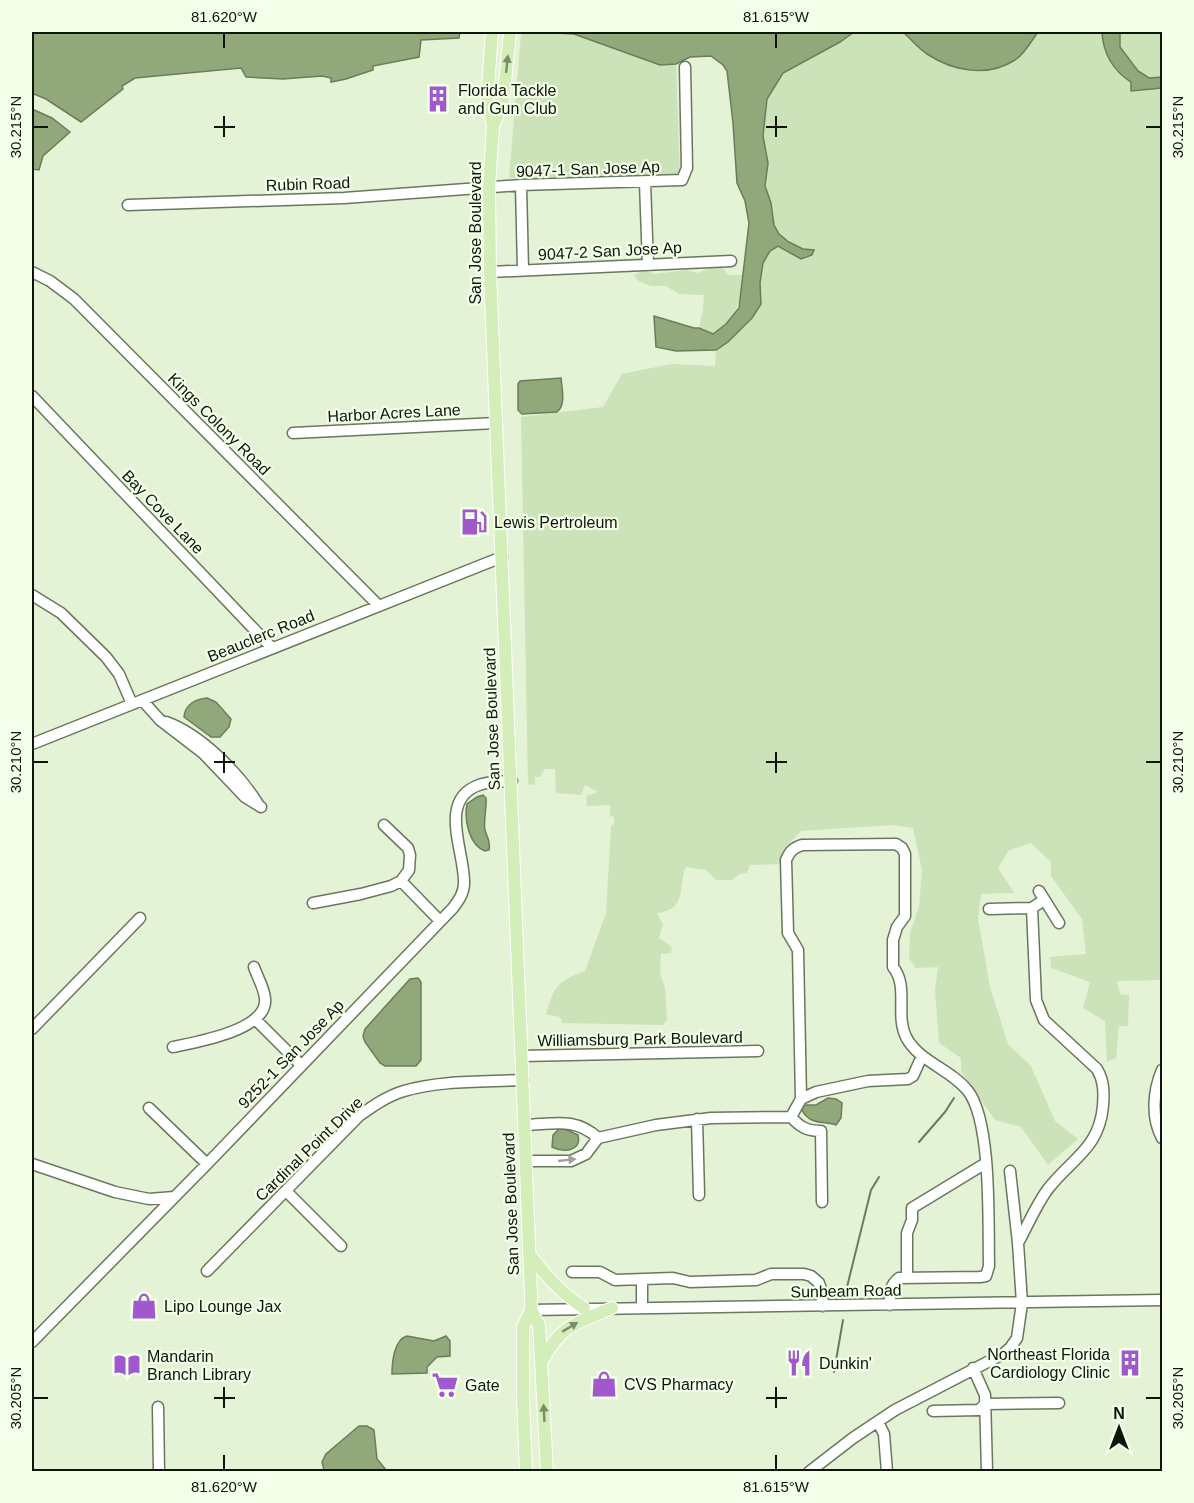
<svg xmlns="http://www.w3.org/2000/svg" width="1194" height="1503" viewBox="0 0 1194 1503" font-family="Helvetica,sans-serif">
  <rect width="100%" height="100%" fill="#e4f3d6"/>
  <!-- green -->
  <path fill="#cce2b8" d="M527,32l47,2 86,31 16,-1 4,111 -171,3 12,-144z
    M854,32h49l22,21 33,16 58,-9 22,-28h64c1,19 10,42 29,50 9,4 19,5 28,8l3,-2v784l-1,6 1,102 -45,1 3,13 9,1 -1,31h-9l-3,32 -9,4 -2,-41 -22,-13 7,-26 -39,-14 -1,-11 36,-3 -4,-35 -31,-43v-14l-20,-19 -22,7 -11,18 16,25 -33,1 -3,25 12,68 18,57 23,22 24,55 23,18 -30,26 -27,-38 -26,-7 -34,-48v-14l-22,-15 -4,-53 3,-23 -22,1 -7,-10 1,-25 9,-27 3,-36 -9,-42 -20,-3 -92,6 -17,18 -2,15 -32,1 -3,8 -7,1 -8,6h-16l-10,-10 -20,-3c-7,13 -1,33 -15,42 -4,3 -9,2 -14,5l6,10 -4,14 13,9 -1,6 -10,1 -1,20 5,13 2,33 -4,5 -101,-2 -2,-6 -14,-3c8,-28 12,-33 39,-43l21,-58 5,-87 3,-2v-7l-4,-1v-11l-23,1 -1,-10 12,-4 -13,-7 -4,10 -25,-2 -1,-24h-10l-5,8h-5v8l-7,-1 -7,-367 82,-10 19,-33 49,-10 44,2 1,-16c15,-11 35,-26 43,-44 3,-5 1,-12 1,-19 -1,-16 4,-32 18,-41l23,13 2,-10 -24,-15 -5,-9 -3,-22 -6,-17 3,-23 -5,-27 4,-37 16,-26 57,-31z
    M1120,32h42v45l-13,1 -11,-7 -18,-24z
    M722,267l6,8h15c-4,32 -3,38 -30,59l-14,-6 4,-18 1,-15 -25,-1 -13,-8h-15l-13,-5 -4,-6 10,-5 11,4 31,-4 12,3 11,-5z"/>
  <!-- water -->
  <path fill="#91a97a" stroke="#6a7d59" stroke-width="1.5" d="M32,32h428l-1,6 -38,2 -2,17 -46,9v4l-27,9 -15,3v-4l-9,-2 -39,3 -37,-2 -5,-9 -106,10 -13,8 1,3 -42,33 -35,-23 -12,-5 -2,3z
    M538,32h316l-14,10 -57,31 -16,26 -4,37 5,27 -3,23 6,17 3,22 5,9 10,8 14,7 11,1 -2,5 -11,4 -23,-13 -8,5 -7,12 -3,20 1,21 -9,14 -24,24 -12,8 -40,1 -20,-4 -2,-31 40,12h5l14,6 13,-10 13,-16 10,-85 -4,-22 -8,-18 -4,-60 -6,-52 -4,-6 -12,-9 -21,1 -14,7 -16,1 -86,-31z
    M903,32h135c-6,8 -14,23 -23,28 -28,18 -62,11 -88,-6 -9,-6 -16,-15 -24,-22z
    M1102,32h18v15l18,24 11,7 13,-1v11l-31,3v-9c-18,-11 -28,-29 -29,-50z
    M32,109l20,9 18,14 -27,24 -4,14 -7,-1z
    M561,378c1,11 5,27 -4,34l-35,2 -4,-4v-26l2,-3z
    M207,698l9,4 15,17 -2,8 -9,10h-9l-27,-20c1,-13 12,-18 23,-19z
    M483,795l3,3c1,9 -3,24 -1,32 2,8 6,11 4,20l-4,1c-16,-6 -21,-31 -18,-47l10,-7z
    M418,978l3,4v78l-5,6h-31l-5,-3 -15,-21 -2,-6 2,-7 45,-50z
    M828,1098l8,1 6,4 -1,15 -5,7c-12,-4 -27,0 -34,-15l2,-5h12z
    M559,1129h6l13,6c4,16 -14,18 -26,12l1,-12z
    M407,1336l27,5 12,-5 4,5v15l-13,1 -10,10v6l-35,1c0,-11 2,-35 15,-38z
    M359,1426h8l7,4 3,29 10,12 -59,1 -4,-2 -2,-8 4,-8z"/>
  <g fill="none" stroke-linecap="round" stroke-linejoin="round">
    <!-- stream -->
    <path stroke="#6a7d59" stroke-width="2" d="M919,1142l26,-30 9,-14
      M846,1291l25,-101 8,-13
      M834,1372l9,-52"/>
    <!-- minor casing -->
    <g stroke="#6a775e" stroke-width="13">
      <path id="minor" d="M645,183l3,82
        M521,185l2,85
        M128,205l216,-7 177,-13 161,-5 5,-12 -2,-101
        M32,272l18,9 24,18 304,306
        M490,272l241,-11
        M32,396l240,252
        M293,433l203,-10
        M32,595l29,18 45,44 13,17 13,30
        M142,700l18,20 43,33 42,44 16,10
        M166,722c34,12 73,51 92,82
        M32,744l470,-187
        M401,881l39,40
        M1039,891l20,32
        M313,903l48,-9 30,-8 10,-5 8,-11 1,-15 -2,-7 -24,-23
        M989,909l43,-1 12,-8
        M256,1020l45,45
        M32,1029l108,-111
        M173,1047c24,-5 96,-17 92,-49 -1,-10 -8,-22 -11,-31
        M522,1056l236,-5
        M1162,1070c-9,21 -11,48 0,68
        M801,1099l-3,-149 -10,-17 -2,-73c4,-9 7,-12 16,-15l94,-1 6,4 3,6v62l-8,11 -4,13v27c16,19 2,48 13,70 13,25 45,32 62,54 24,31 20,133 21,175l-3,10 -6,1 -81,1c-10,8 -9,15 -9,27
        M149,1108l58,56
        M791,1117c9,10 16,14 30,14l1,71
        M697,1119l2,76
        M525,1125c29,-1 50,-8 73,13
        M526,1161h45l15,-7 12,-16 58,-13 55,-7 80,-1 10,-18 15,-7 52,-11 40,-2 5,-3 9,-20
        M32,1164l83,28 34,7 25,-2
        M286,1191l55,55
        M1018,1243c10,-18 18,-38 30,-54 24,-31 51,-40 55,-83 1,-14 1,-25 -6,-37l-53,-49 -8,-20 -4,-92
        M207,1271l152,-155c14,-10 28,-20 45,-25 37,-11 80,-9 119,-11
        M572,1272h28l15,8 58,-2 17,4 66,-2 15,-6h33l7,2 8,7 3,9 1,14
        M907,1278v-45l5,-13v-12l74,-45
        M642,1280v28
        M531,1310l631,-10
        M32,1342l175,-178 246,-256c6,-8 11,-15 11,-25 1,-31 -27,-83 15,-98 10,-4 22,-3 33,-4
        M973,1368l12,27 2,77
        M158,1407l1,65
        M933,1411l46,-1 6,-6 74,-1
        M878,1422l6,12 3,38
        M809,1472l44,-34 42,-28 108,-56 7,-6 7,-10 5,-35 -4,-60 -8,-72"/>
    </g>
    <!-- major casing -->
    <g stroke="#fff" stroke-width="14">
      <path id="major" d="M492,32l-5,68 6,26 -4,63 1,83 41,1023v15l-8,17v71l3,74
        M493,126l10,-24 7,-70
        M529,1254c18,23 31,38 55,54
        M531,1310l8,15 8,147
        M542,1361c19,-36 34,-38 70,-53"/>
    </g>
    <!-- minor -->
    <use href="#minor" stroke="#fff" stroke-width="10"/>
    <!-- major -->
    <use href="#major" stroke="#d4eeb9" stroke-width="12"/>
  </g>
  <!-- one-way arrows -->
  <defs><path id="oneway-solid" d="M-6-.8H1V-3.2L6.5 0L1 3.2V.8H-6Z" transform="scale(1.5)"/></defs>
  <g fill="#7c8c6b">
    <use href="#oneway-solid" transform="translate(507 64) rotate(-84)"/>
    <use href="#oneway-solid" transform="translate(570 1327) rotate(-31)"/>
    <use href="#oneway-solid" transform="translate(544 1413) rotate(-93)"/>
  </g>
  <use fill="#9fa19e" href="#oneway-solid" transform="translate(567 1160) rotate(-6)"/>
  <!-- ticks -->
  <path fill="none" stroke="#10150c" stroke-width="2" d="M224,33v15M776,33v15M224,116v21M776,116v21M33,127h15M214,127h21M766,127h21M1146,127h15M224,752v21M776,752v21M33,762h15M214,762h21M766,762h21M1146,762h15M224,1387v21M776,1387v21M33,1398h15M214,1398h21M766,1398h21M1146,1398h15M224,1455v15M776,1455v15"/>
  <!-- icons -->
  <defs>
    <g id="building-bare" transform="scale(2.07)"><path d="M-4-6H4V6H1V3H-1V6H-4ZM-2.5-4.3h1.7v1.8h-1.7ZM.8-4.3h1.7v1.8H.8ZM-2.5-1h1.7V.8h-1.7ZM.8-1h1.7V.8H.8Z" fill="#a059cd" stroke="#f3ffe8" stroke-width="2.5" paint-order="stroke"/></g>
    <g id="fuel-bare" transform="scale(2.07)"><path d="M-5.5-6h7V0h2V4h1.3V-2.5L3-4.5l.8-.8L6-3V5H2.5V1h-1V6h-7ZM-4.2-4.7v3.2H.2V-4.7Z" fill="#a059cd" stroke="#f3ffe8" stroke-width="2.5" paint-order="stroke"/></g>
    <g id="shop-bare" transform="scale(2.07)"><path d="M-5-2.5h2.3a2.7 3.5 0 0 1 5.4 0H5L5.5 6h-11ZM-1.5-2.5h3a1.5 2.3 0 0 0-3 0Z" fill="#a059cd" stroke="#f3ffe8" stroke-width="2.5" paint-order="stroke"/></g>
    <g id="restaurant-bare" transform="scale(2.07)"><path d="M-5-6h1v4h1v-4h1v4h1v-4h1v5L-1.5 .5V6h-2V.5L-5-1ZM5-6V6H3V1.5H1.5Q1.5-4 5-6Z" fill="#a059cd" stroke="#f3ffe8" stroke-width="2.5" paint-order="stroke"/></g>
    <g id="library-bare" transform="scale(2.07)"><path d="M-6-4Q-3-5.5-.7-3.5V5Q-3 3-6 4ZM6-4Q3-5.5 .7-3.5V5Q3 3 6 4Z" fill="#a059cd" stroke="#f3ffe8" stroke-width="2.5" paint-order="stroke"/></g>
    <g id="supermarket-bare" transform="scale(2.07)"><path d="M-6-5.5h2.5l.6 2H6L4.5 2H-2.5L-4.4-4H-6ZM-1.5 3.2a1.3 1.3 0 1 0 .1 0ZM3 3.2a1.3 1.3 0 1 0 .1 0Z" fill="#a059cd" stroke="#f3ffe8" stroke-width="2.5" paint-order="stroke"/></g>
  </defs>
  <g fill-rule="evenodd">
    <use href="#building-bare" x="438" y="99"/>
    <use href="#fuel-bare" x="474" y="522"/>
    <use href="#shop-bare" x="144" y="1306"/>
    <use href="#restaurant-bare" x="799" y="1363"/>
    <use href="#building-bare" x="1130" y="1363"/>
    <use href="#library-bare" x="127" y="1365"/>
    <use href="#shop-bare" x="604" y="1384"/>
    <use href="#supermarket-bare" x="445" y="1385"/>
  </g>
  <g text-anchor="middle" dominant-baseline="central" stroke-width="4.5" stroke-linejoin="round" paint-order="stroke">
    <!-- poi labels -->
    <g font-size="16" fill="#10150c" stroke="#f3ffe8" text-anchor="start">
      <text x="458" y="90">Florida Tackle<tspan x="458" dy="18">and Gun Club</tspan></text>
      <text x="494" y="522">Lewis Pertroleum</text>
      <text x="164" y="1306">Lipo Lounge Jax</text>
      <text x="1110" y="1354" text-anchor="end">Northeast Florida<tspan x="1110" dy="18">Cardiology Clinic</tspan></text>
      <text x="147" y="1356">Mandarin<tspan x="147" dy="18">Branch Library</tspan></text>
      <text x="819" y="1363">Dunkin'</text>
      <text x="624" y="1384">CVS Pharmacy</text>
      <text x="465" y="1385">Gate</text>
    </g>
    <!-- street labels -->
    <g font-size="16" fill="#10150c" stroke="#f3ffe8">
      <text transform="translate(588 169) rotate(-2)">9047-1 San Jose Ap</text>
      <text transform="translate(308 184) rotate(-2)">Rubin Road</text>
      <text transform="translate(475 233) rotate(-90)">San Jose Boulevard</text>
      <text transform="translate(610 251) rotate(-3)">9047-2 San Jose Ap</text>
      <text transform="translate(394 413) rotate(-3)">Harbor Acres Lane</text>
      <text transform="translate(219 424) rotate(45)">Kings Colony Road</text>
      <text transform="translate(163 512) rotate(46)">Bay Cove Lane</text>
      <text transform="translate(261 636) rotate(-22)">Beauclerc Road</text>
      <text transform="translate(492 719) rotate(-92)">San Jose Boulevard</text>
      <text transform="translate(640 1039) rotate(-1)">Williamsburg Park Boulevard</text>
      <text transform="translate(291 1054) rotate(-46)">9252-1 San Jose Ap</text>
      <text transform="translate(309 1149) rotate(-44)">Cardinal Point Drive</text>
      <text transform="translate(511 1204) rotate(-92)">San Jose Boulevard</text>
      <text transform="translate(846 1291) rotate(-1)">Sunbeam Road</text>
    </g>
  </g>
  <!-- border -->
  <rect width="1194" height="1503" fill="none" stroke="#f3ffe8" stroke-width="66"/>
  <!-- north arrow -->
  <g transform="translate(1119 1428)" stroke="#f3ffe8" stroke-width="4.5" paint-order="stroke">
  <path d="M0-4.5L10 22L0 15L-10 22Z" fill="#10150c"/>
  <text y="-9" font-size="16" font-weight="bold" text-anchor="middle" fill="#10150c">N</text>
  </g>
  <rect x="33" y="33" width="1128" height="1437" fill="none" stroke="#10150c" stroke-width="2"/>
  <g font-size="15" text-anchor="middle" fill="#10150c">
    <text x="224" y="22">81.620°W</text>
    <text x="776" y="22">81.615°W</text>
    <text transform="translate(16 127) rotate(-90)" y="5">30.215°N</text>
    <text transform="translate(1178 127) rotate(-90)" y="5">30.215°N</text>
    <text transform="translate(16 762) rotate(-90)" y="5">30.210°N</text>
    <text transform="translate(1178 762) rotate(-90)" y="5">30.210°N</text>
    <text transform="translate(16 1398) rotate(-90)" y="5">30.205°N</text>
    <text transform="translate(1178 1398) rotate(-90)" y="5">30.205°N</text>
    <text x="224" y="1492">81.620°W</text>
    <text x="776" y="1492">81.615°W</text>
  </g>
</svg>
